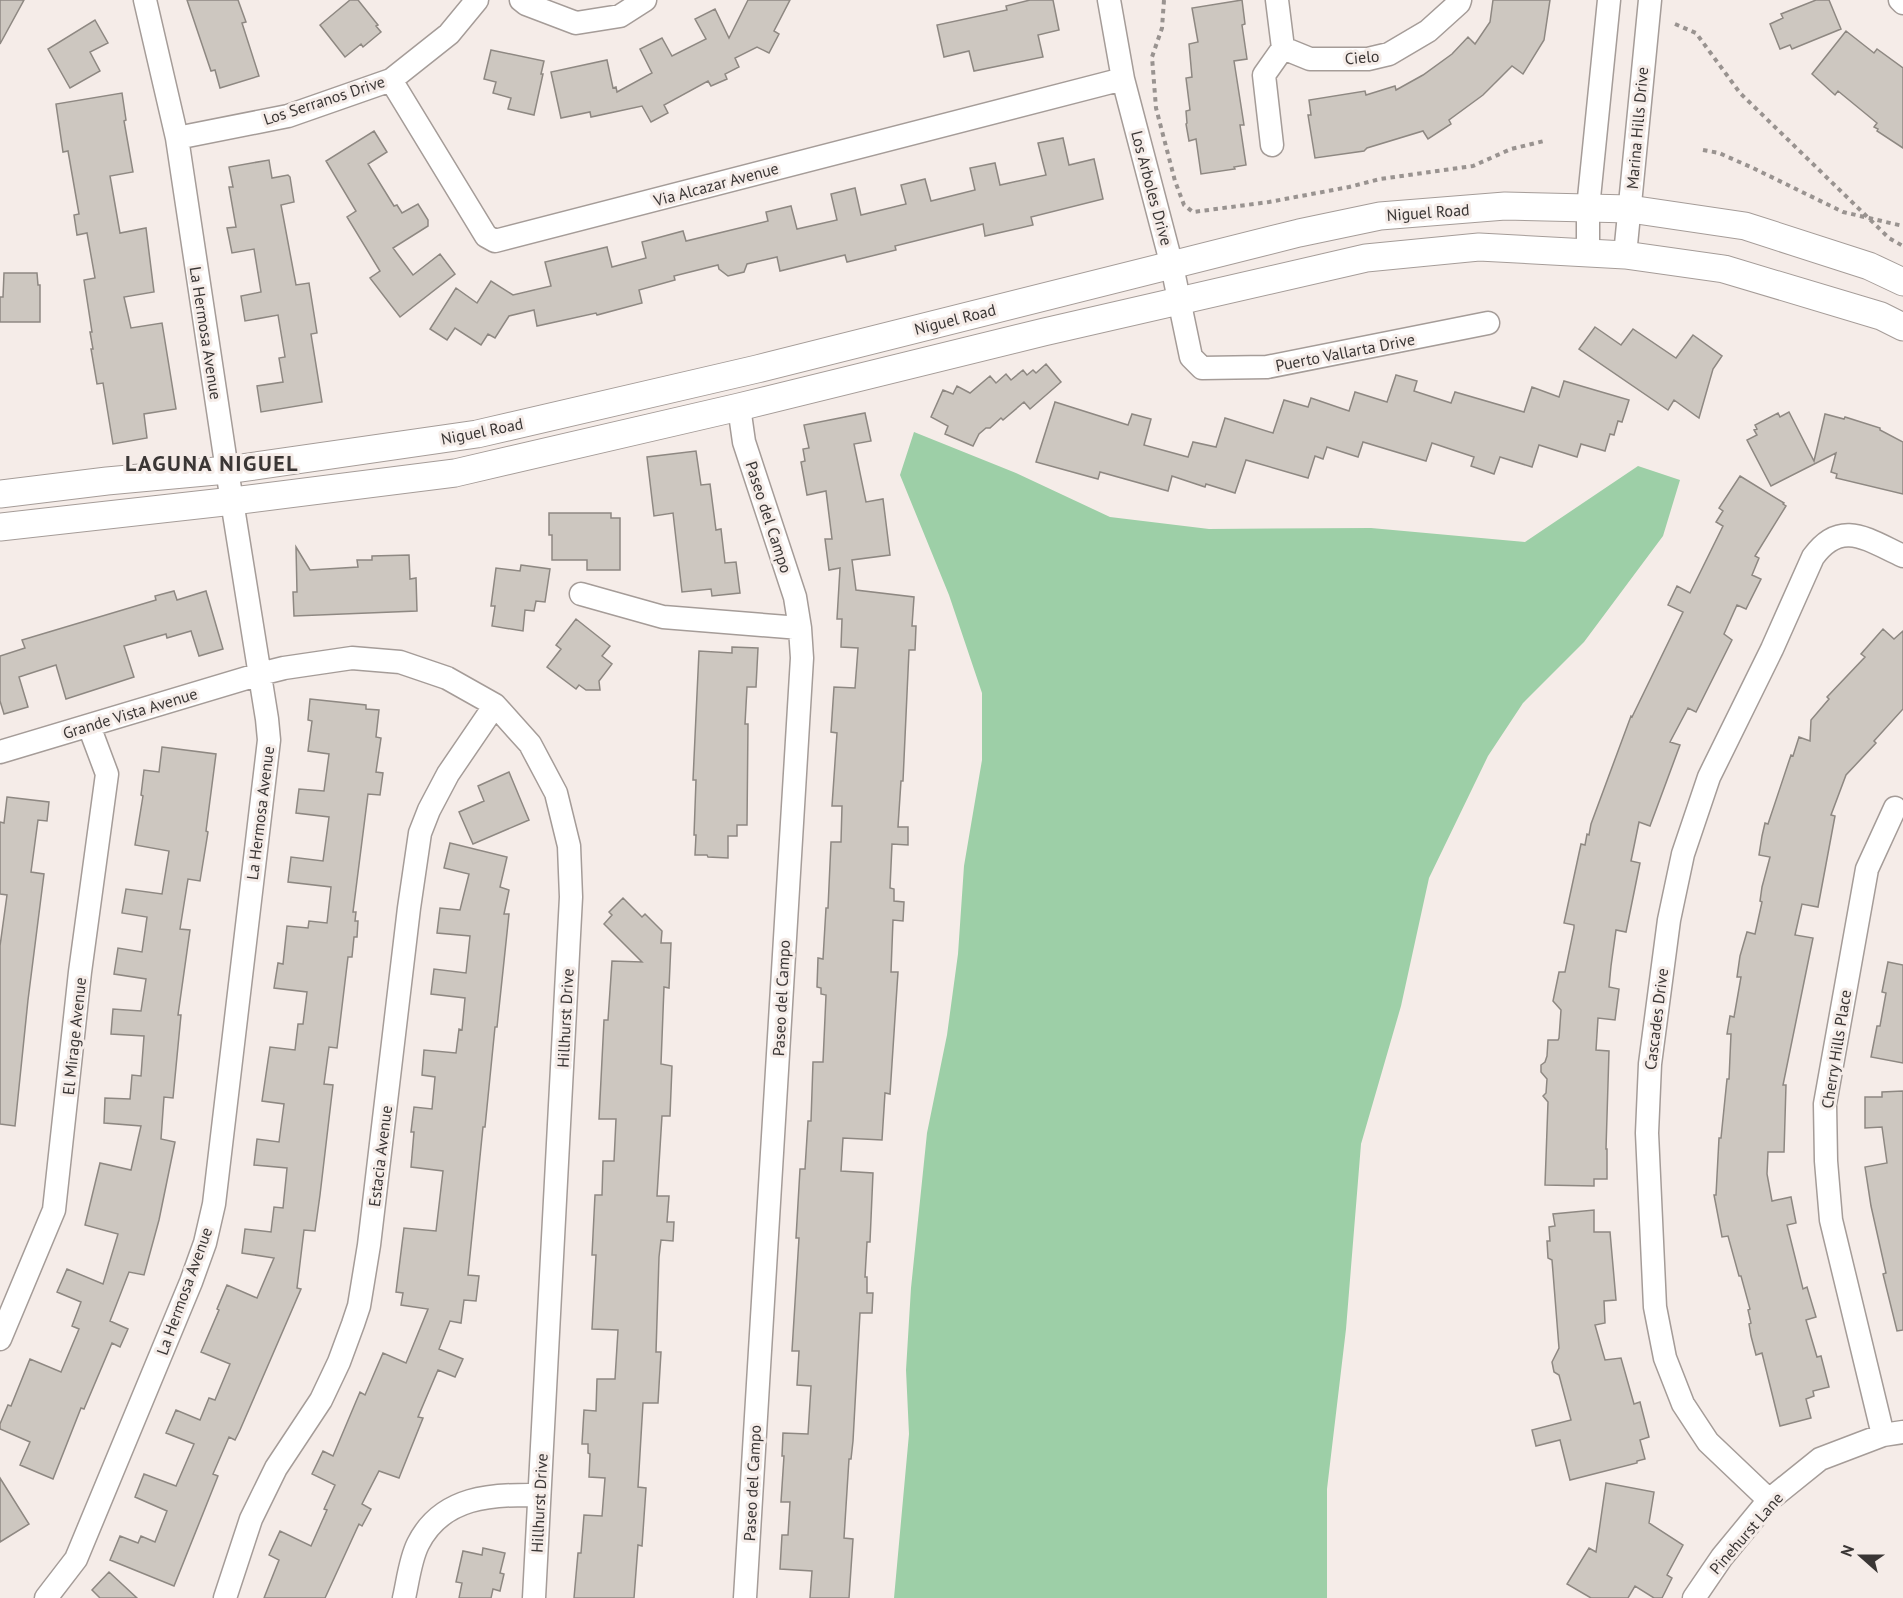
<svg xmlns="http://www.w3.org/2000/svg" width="1903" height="1598" viewBox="0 0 1903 1598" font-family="'PT Sans',sans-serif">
  <rect width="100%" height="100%" fill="#f5ece8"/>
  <!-- green -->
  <path fill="#9dcfa7" d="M914,432l102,41 94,44 99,12 162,-1 154,14 113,-76 42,14 -17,56 -79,106 -61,61 -35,53 -59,122 -28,128 -40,138 -15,185 -19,160v109h-433l15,-164 -3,-64 5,-82 16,-155 20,-98 11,-81 6,-88 18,-106v-67l-33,-98 -49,-120z"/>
  <!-- building -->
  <path fill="#cdc7c0" stroke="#8e8882" stroke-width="1.5" d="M0,0h24l-24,44z
    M187,0h51l8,22 -4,1 17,53 -39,12 -5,-18 -4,1z
    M350,0h8l20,25 -2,1 5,6 -18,15 -2,-3 -16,13 -25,-32z
    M748,0h42l-16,31 5,3 -10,19 -12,-6 -22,11 4,9 -14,7 2,5 -16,7 -3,-5 -44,24 4,8 -17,9 -9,-16 -51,11 -1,-5 -29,6 -10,-46 56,-12 6,28 3,-1 1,5 35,-19 -12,-24 22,-11 10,18 34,-17 -11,-20 20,-10 14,29z
    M1030,0h23l6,30 -21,5 5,22 -69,14 -5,-20 -25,6 -7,-32 70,-15 -1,-4z
    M1242,0l3,24 -3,1 5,34 -13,2 10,64h-4l6,40 -12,2 1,2 -34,5 -5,-35 -7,2 -3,-17 1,-1 -1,-12 4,-1 -4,-32 6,-1 -3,-33 9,-2 -6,-34z
    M1493,0h57l-6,40 -21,34 -11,-8 -29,29 -34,25 2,4 -23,15 -5,-8 -56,17 -3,3 -49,7 -7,-43h3l-2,-15 56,-9 1,4 29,-9 1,4 27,-15 29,-21 16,-17 7,7 15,-22z
    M1816,0h13l12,29 -49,20 -2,-4 -10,4 -10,-25 13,-6 -2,-4z
    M95,20l13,23 -18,9 10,19 -30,17 -22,-39z
    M1846,31l28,22 3,-4 26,19v80l-26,-17 1,-2 -4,-2 3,-4 -39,-32 -3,4 -23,-21z
    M491,50l53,11 -3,13h2l-9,41 -26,-6 3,-11 -18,-5 3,-11 -12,-3z
    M122,93l4,27 -2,1 9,51 -23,4 10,57 26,-5 8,64 -30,5 7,31 31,-5 14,86 -32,5 3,24 -34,6 -10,-61 -6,1 -6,-35h2l-3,-17h2l-8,-52 11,-2 -8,-45 -10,2 -3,-20 5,-1 -11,-63 -5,1 -7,-48z
    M374,131l13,21 -19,12 26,42 3,-1 5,8 16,-9 10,16v6l-35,22 20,27 27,-21 15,20 -55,43 -30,-39 10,-7 -33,-54 9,-6 -30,-50z
    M1063,138l6,27 25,-6 9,40 -72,18 2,8 -48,11 -2,-12 -88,22 1,4 -49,12 -2,-7 -65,16 -3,-14 -30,7 -3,8 -16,4 -9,-7 -1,-4 -44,11 1,4 -36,10 3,13 -45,12 -1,-2 -59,13 -3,-16 -25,6 -14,22 -7,-4 -7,11 -26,-17 -8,12 -17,-11 26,-41 21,15 14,-22 22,14 38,-9 -6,-24 62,-15 5,20 34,-9 -4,-16 41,-11 3,10 82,-20 -2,-9 25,-6 6,23 40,-9 -6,-26 24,-6 6,27 45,-11 -5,-19 24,-6 6,22 44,-11 -5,-22 25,-5 5,22 46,-10 -8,-32z
    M269,160l3,18 16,-3 2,2 4,25 -13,3 15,80 13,-2 8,50 -6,1 11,68 -61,10 -4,-26 26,-4 -4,-24 6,-1 -7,-42 -33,6 -4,-25 20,-4 -7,-43 -22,4 -5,-25 9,-1 -7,-40h4l-4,-20z
    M4,273h33l1,12h2v37h-40v-25h3z
    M1595,327l26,18 12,-16 43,29 17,-23 29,21 -9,13 -14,49 -25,-18 -6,10 -89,-61z
    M1046,364l15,18 -31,27 -6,-7 -21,18 -2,-2 -11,10h-4l-7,6 -6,12 -28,-12 3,-8 -17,-9 12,-27 10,4 4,-8 13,7 20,-17 6,7 10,-9 5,6 12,-10 4,5 6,-5 3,3z
    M1396,375l21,6 -3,10 37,12 4,-11 69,20 8,-25 27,10 5,-16 65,19 -7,22 -4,-1 -4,14 -4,-1 -5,17 -24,-7 -4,13 -38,-12 -7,22 -32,-10 -6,17 -23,-8 3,-9 -42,-14 -6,18 -63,-19 -5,15 -31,-10 -4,12 -8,-3 -7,22 -62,-18 -11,33 -29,-9 -1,3 -33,-11 -4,15 -68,-19 -2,7 -62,-17 19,-60 73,23 4,-11 19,5 -7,26 44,12 5,-15 23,5 9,-29 48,15 11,-33 24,7 3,-9 38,13 6,-19 32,10z
    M1789,412l25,49 11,-47 19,5 1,-2 35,11v2l23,12v52l-67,-16 1,-4 -6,-2 5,-19 -65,33 -24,-46 10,-5 -3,-5 3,-1 -2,-4 23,-12 2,4z
    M865,413l6,28 -17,3 12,58 17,-3 7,56 -38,5 4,30 58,7 -2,29h4l-1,24h-6l-6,131h-2l-3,46h10v18l-16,-1 -2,44 4,1v12l10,1 -1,19 -10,-1 -2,52h7l-8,122 -5,-1 -3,47 -39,-2 -2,33 32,2 -3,69h-3l-2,35h2v16h6l-1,20h-12l-7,128 -2,18h-2l-5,79 9,1 -4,59h-39l2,-27 -32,-2 2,-34h6l2,-33h-9l3,-46h-2l1,-23 25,1 3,-48 -14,-1 2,-34h-7l7,-113h-3l4,-69h5l3,-48h3l2,-59h10l3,-67 -5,-1v-6l-4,-1 1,-29 5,1 3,-51h2l3,-66h10l1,-36h-10l5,-73 -6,-1 3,-45 21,1 3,-40 -17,-1 1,-28h-5l3,-51 -11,2 -4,-31h7l-6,-48 -19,4 -6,-33 4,-1 -2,-12 6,-1 -5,-23z
    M696,451l5,34 9,-1 6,46 5,-1 4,34 11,-1 4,31 -28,3 -1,-7 -29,3 -9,-79 -19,3 -7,-59z
    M1740,476l44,27 -1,1 3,2 -31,50 4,2 -7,17 9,4 -15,30 -9,-4 -13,29 8,6 -36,72 -8,-4 -18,34 10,3 -30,81 -11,-4 -8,39 9,2 -14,69 -10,-2 -5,36 -2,21 10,2 -4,31 -17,-2 -2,32 13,1 -3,98h1v30h-13v7l-49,-1 3,-83 -5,-6 3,-3 1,-14 -6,-7v-7l4,-3 2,-6 1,-16h10l1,-2 2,-28 -8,-9 6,-29h6l9,-44v-3l-10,-2 17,-79 4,1 2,-11 2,1 2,-11 40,-108 1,1 51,-105 -15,-7 9,-19 13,7 33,-67 -7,-4 7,-11 -4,-3z
    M549,513h62v5h9v52h-33v-10h-35v-25h-3z
    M296,547l14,23 48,-3 -1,-7h15v-4l37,-1 1,24 6,-1 1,33 -123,5 -1,-24h4z
    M521,565l29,4 -5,33 -9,-1 -2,10 -9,-1 -2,21 -31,-5 3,-20h-4l5,-38 24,3z
    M174,591l3,9 29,-9 17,58 -24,7 -8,-25 -24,7 -1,-4 -42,12 10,31 -68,22 -10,-34 -37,12 9,30 -24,7 -4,-13v-45l25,-8 -3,-8 134,-40 -1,-4z
    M576,619l34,27 -8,10 10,8 -13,17 1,9h-14l-7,-5 -3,4 -29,-22 14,-18 -5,-4z
    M1883,629l11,10 9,-8v78l-29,32 2,2 -30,32 -15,40 4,1 -17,91 -16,-3 -7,31 18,3 -30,147h3l-2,67h-16l-1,22 5,27 19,-4 5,26 -9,2 16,64 4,-2 9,30 -10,3 11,37 4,-1 8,31 -16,4 1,5 -8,3 5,19 -31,8 -18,-73 -6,2 -5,-19 -2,-12 2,-1 -3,-13 2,-1 -9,-33h-2l-11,-40 -6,1 -8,-42h2l3,-57h2l6,-59h2l2,-45h-4l3,-18 4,1 7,-40h-4l3,-21 7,-24 8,2 7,-32 -2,-1 2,-14 8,-30 -11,-2 3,-19 3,-13 3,1 23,-69 2,1 6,-19 11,4 1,-21 18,-21 -2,-2 38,-40 -4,-3z
    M732,647l26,1 -2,39h-9l-2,37h3l-1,101h-10v11h-9v22l-20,-1 -1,-2h-12l1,-20h-2l2,-55h-3l6,-129 33,2z
    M310,699l56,6v4l13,1 -3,27 5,1 -5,34 7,1 -3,22 -12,-1 -15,118h3l-1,9h3l-1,16h-3l-2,20h-4l-11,91 -8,-1 -5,37 9,1 -13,110 -5,36 -11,-1 -7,58 4,1 -61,141 -5,10 -6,-3 -16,37 5,2 -44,110 -64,-26 10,-24 18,7 3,-7 14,6 12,-31 -32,-14 9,-23 32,12 18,-42 -28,-11 10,-23 24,10 9,-22 6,2 15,-36 -29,-12 18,-42 -2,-1 10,-24 30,13 17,-40 -32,-5 3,-24 26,3 3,-25 9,1 4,-40 -33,-3 3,-26 22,3 5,-38 -22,-3 8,-54 25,3 3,-26h5l4,-32 -33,-4 4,-25 5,1 4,-38 21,2 1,-7 18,2 4,-36 -43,-5 3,-25 32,4 6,-44 -33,-4 3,-24 25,2 5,-37 -21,-3 4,-30 -4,-1z
    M162,747l54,7 -10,77 2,1 -8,49 -12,-2 -8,50 10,1 -12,85h3l-8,83 -9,-1 -3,42 14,3 -16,78 -15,55 -15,-3 -19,49 18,8 -8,18 -8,-4 -28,66 -3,-1 -28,71 -33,-14 10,-23 -30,-13v-5l8,-19 3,1 19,-47 31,13 18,-43 -7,-3 9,-24 -24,-10 10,-23 36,15 15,-50 -33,-9 15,-62 31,7 10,-44 -37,-3 1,-25 25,1 2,-24 9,1 3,-40 -33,-2 2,-25 28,2 5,-32 -32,-5 4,-26 24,4 5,-35 -25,-4 4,-24 36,5 7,-43 -34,-6 8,-49 -2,-1 3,-25 15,2z
    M509,772l20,48 -56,24 -14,-32 25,-11 -6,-15z
    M7,797l42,5 -2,19 -9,-1 -7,52 13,2 -16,126 -13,126 -15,-2v-178l7,-51 -7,-1v-72l4,1z
    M450,843l57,14 -7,30 9,3 -5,24h5l-12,113h-2l-10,100h-2l-15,148 11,1 -3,25 -12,-1 -3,23 -11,-2 -11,28 24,10 -8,18 -17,-7 -20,47 5,1 -24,60 -20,-7 -17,33 9,5 -9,17 -3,-2 -34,74h-61l15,-38 -10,-5 11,-24 31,15 16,-36 -3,-1 11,-24 -23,-11 11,-23 10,5 27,-64 5,3 18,-42 23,10 22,-54 -27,-4 2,-12 -7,-1 8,-64 32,3 7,-60 -32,-4 3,-35h-3l3,-25 18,2 3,-32 -13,-2 2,-25 32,3 3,-24 3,1 3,-32 -34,-4 3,-25 32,4 4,-37 -33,-3 3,-25 20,2 9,-36 -25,-6z
    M623,898l19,19 3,-3 17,17 -1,12h10l-2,45 -5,-1 -3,77 11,2 -2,50h-8l-5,80h12l-2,26h7l-1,19 -12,-1 -2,17 -3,95h5l-3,51h-15l-5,84 8,1 -4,58 -4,-1 -4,53h-60l4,-45h3l3,-38 18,1 3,-38 -16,-1 1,-23 -2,-1v-9h-6l2,-34 12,1 1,-32h18l3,-49 -26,-1 4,-74h-4l3,-60h7l1,-34h11l2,-42h-17l5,-99h4l4,-59 30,1 -38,-38 8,-9 -3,-3z
    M1888,962l15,3v98l-32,-6 6,-31h3l6,-33 -4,-1z
    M1903,1091v239l-6,1 -14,-57 3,-1 -15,-67 -6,-39 22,-4 -5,-36 -17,1v-31h17v-5z
    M1594,1210v22h16l6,68 -12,1 1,22 -10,2 10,35 16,-2 13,46 6,-2 9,35 -9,3 5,19 -8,2v2l-67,17 -10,-40 -24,6 -4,-16 39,-10 -12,-45 -5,-3 -2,-10 7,-14 -7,-88 -4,-2 -1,-17h3l-1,-14 6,-1 -2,-12z
    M0,1478l29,46 -29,18z
    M1606,1483l48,9 -5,31 34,22 -16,30 5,3 -10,20h-8l-19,-12 -7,12h-37l-24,-14 22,-36 7,4z
    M483,1548l22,5 -5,20 4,1 -4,17 -7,-2 -2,9h-32l3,-15 -6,-1 7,-31 19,4z
    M109,1572l28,26h-37l-8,-8z"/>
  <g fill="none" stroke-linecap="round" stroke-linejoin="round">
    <!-- minor casing -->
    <g stroke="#a59c98" stroke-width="25">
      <path id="minor" d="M521,0l5,4 50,19 44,-7 25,-16
        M1109,0l14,79 49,187 19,91 11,11 65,-1 221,-44
        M1900,0l3,3
        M1283,48l27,11h58l21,-5 39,-23 31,-28 1,-3
        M391,80l95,156 9,5 628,-162
        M177,138l111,-22 103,-36 58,-46 28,-34
        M1272,145l-8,-70 19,-27 -6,-48
        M1588,253v-45l21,-208
        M1625,255l25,-255
        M739,407l5,35 51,155 5,31 2,30 -57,940
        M581,594l82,23 137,11
        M0,752l260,-78 24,-6 68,-10 48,4 47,16 48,27 35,39 26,49 13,53 2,51 -37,701
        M0,1339l54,-129 26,-238 27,-198 -18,-48
        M1883,1435l-52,-215 -5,-59 -1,-57 42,-235 28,-61
        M1769,1500l-61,-58 -25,-38 -18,-46 -10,-51 -8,-174 3,-69 19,-144 14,-66 26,-77 63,-128 41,-92c28,-39 55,-17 90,-1
        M46,1598l30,-39 115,-277 14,-39 9,-39 55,-464 -2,-21 -40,-249 -50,-332 -32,-138
        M225,1598l26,-79 25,-51 45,-68 18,-38 14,-38 6,-18 10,-61 40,-337 11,-75 9,-23 19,-36 47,-69
        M404,1598c4,-17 6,-38 14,-54 24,-48 74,-50 121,-49
        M1694,1598l28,-41 47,-57 51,-41 63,-24 20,-3"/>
    </g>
    <!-- major casing -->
    <g stroke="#a59c98" stroke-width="29">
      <path id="major" d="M0,494l107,-13 120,-11 250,-36 280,-65 542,-136 81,-17 125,-10 125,3 115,17 124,40 34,16
        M0,527l233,-26 222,-28 284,-66 305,-75 322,-74 113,-11 146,8 99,14 157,47 22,11"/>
    </g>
    <!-- path -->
    <path stroke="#999390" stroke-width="4" stroke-dasharray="4.5 4.5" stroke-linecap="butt" d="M1164,0l-2,28 -10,29 4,51 19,73 9,24 9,7 76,-10 80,-15 31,-8 93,-13 38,-17 33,-8
      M1675,24l21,9 44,60 149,145 14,8
      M1703,150l16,3 34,15 90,44 60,14"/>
    <!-- minor -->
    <use href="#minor" stroke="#fff" stroke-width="22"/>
    <!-- major -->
    <use href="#major" stroke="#fff" stroke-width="27"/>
  </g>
  <g text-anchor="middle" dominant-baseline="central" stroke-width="6" stroke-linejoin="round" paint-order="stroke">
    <!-- street labels -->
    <g font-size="16" fill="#3a3635" stroke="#f5ece8">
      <text transform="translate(1362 57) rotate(-5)">Cielo</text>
      <text transform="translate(324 100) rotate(-18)">Los Serranos Drive</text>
      <text transform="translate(1637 128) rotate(-85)">Marina Hills Drive</text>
      <text transform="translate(716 184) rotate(-15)">Via Alcazar Avenue</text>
      <text transform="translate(1152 188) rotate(75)">Los Arboles Drive</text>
      <text transform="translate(1428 212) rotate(-4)">Niguel Road</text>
      <text transform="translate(955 319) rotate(-14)">Niguel Road</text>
      <text transform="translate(206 333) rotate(81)">La Hermosa Avenue</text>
      <text transform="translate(1345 352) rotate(-11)">Puerto Vallarta Drive</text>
      <text transform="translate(482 431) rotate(-11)">Niguel Road</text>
      <text transform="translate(769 517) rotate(72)">Paseo del Campo</text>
      <text transform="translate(130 713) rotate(-17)">Grande Vista Avenue</text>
      <text transform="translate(260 813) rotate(-83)">La Hermosa Avenue</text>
      <text transform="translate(781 998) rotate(-87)">Paseo del Campo</text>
      <text transform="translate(565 1018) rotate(-87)">Hillhurst Drive</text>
      <text transform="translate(1656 1019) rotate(-83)">Cascades Drive</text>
      <text transform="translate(74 1036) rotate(-84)">El Mirage Avenue</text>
      <text transform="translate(1836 1049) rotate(-81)">Cherry Hills Place</text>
      <text transform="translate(380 1156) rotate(-83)">Estacia Avenue</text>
      <text transform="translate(184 1291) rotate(-70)">La Hermosa Avenue</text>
      <text transform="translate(752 1483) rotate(-87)">Paseo del Campo</text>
      <text transform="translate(539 1503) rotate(-87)">Hillhurst Drive</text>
      <text transform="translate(1746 1533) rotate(-49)">Pinehurst Lane</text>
    </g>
    <!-- district labels -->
    <g font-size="22" font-weight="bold" letter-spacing="1.5" fill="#3a3635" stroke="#f5ece8">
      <text x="212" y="463">LAGUNA NIGUEL</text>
    </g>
  </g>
  <!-- north arrow -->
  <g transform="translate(1861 1556) rotate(291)" stroke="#f5ece8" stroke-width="4.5" paint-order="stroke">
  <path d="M0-4.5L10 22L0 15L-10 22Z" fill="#3a3635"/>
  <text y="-9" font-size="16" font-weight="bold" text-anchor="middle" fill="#3a3635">N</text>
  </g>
</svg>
